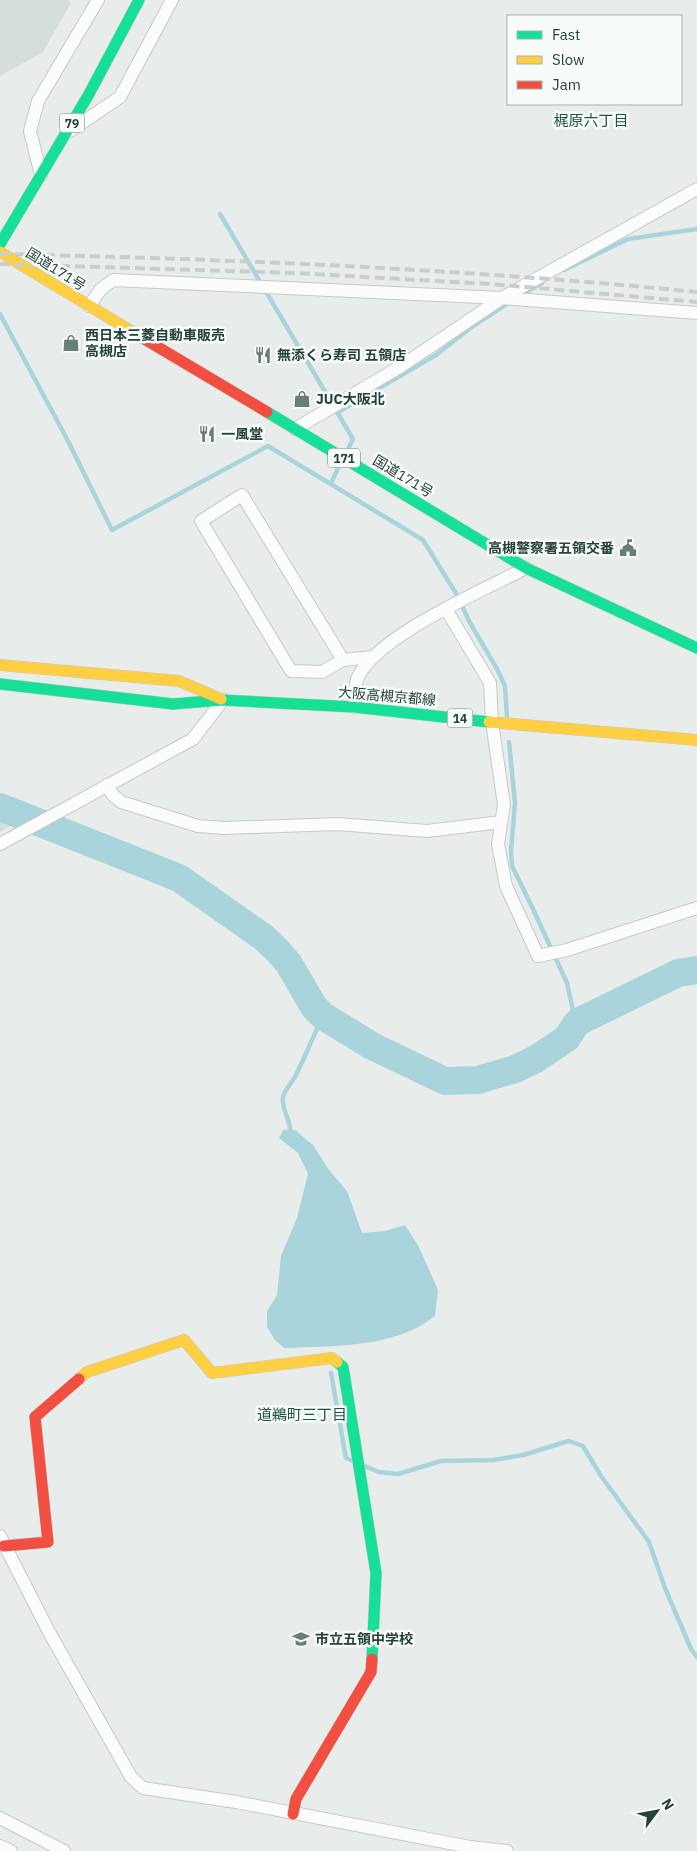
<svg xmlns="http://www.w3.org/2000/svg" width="697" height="1851" viewBox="0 0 697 1851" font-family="'IBM Plex Sans','Noto Sans JP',sans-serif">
  <rect width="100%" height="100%" fill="#e8edeb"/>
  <!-- built -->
  <path fill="#d6dedb" d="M0,0h69l2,3 -28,49 -43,24z
    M0,812l19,9 -19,11z"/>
  <!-- water -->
  <path fill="#a9d4db" d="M283,1130h12l18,15 16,25 18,21 15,42 23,-2 20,-6 14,22 19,43 -3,26c-39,32 -103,30 -151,32l-9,-8 -8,-13v-16l10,-16 4,-39 16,-38 11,-44 -10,-21 -19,-15z"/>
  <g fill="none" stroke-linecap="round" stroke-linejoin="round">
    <!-- stream -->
    <path stroke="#a9d4db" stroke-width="4.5" d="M220,214l133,225 -7,14
      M564,270l64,-31 69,-10
      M521,295l21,-12
      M0,314l68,127 44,89 156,-84 155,94 34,55 12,26 28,48 8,17 2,31
      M338,412l98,-57 37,-29 37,-24
      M331,483l9,-19
      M509,742l6,61 -4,48 1,15 21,43 34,74 9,41
      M0,796l144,57 40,18 87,60 15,13 12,14 21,41 9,8 15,10 95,52c27,5 57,0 83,-12 14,-7 26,-17 39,-26
      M597,1023l87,-42 13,-1
      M290,1130c0,-12 -9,-21 -7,-33 2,-9 11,-16 14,-24 9,-19 17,-38 26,-57
      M331,1373l15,85 7,3
      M362,1465l17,7 19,2 43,-13 52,-1 30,-5 46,-14 14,5 18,30 48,66 16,46 26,61 6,8"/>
    <!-- river -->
    <path stroke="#a9d4db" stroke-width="28" d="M0,807l179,71 84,59 14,13 12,14 25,43 9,9 49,30 73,35 33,-1 37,-11 21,-10 31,-21 9,-14 6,-4 96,-47 19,-3"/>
    <!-- street casing -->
    <g stroke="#c5cac8" stroke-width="14">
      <path id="street" d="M70,131l50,-34 52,-97
        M41,175l-11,-44 8,-30 60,-101
        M89,306l12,-17 12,-9 389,18 195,15
        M295,429l108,-64 99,-67 195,-109
        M446,609l44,74 2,39 12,83 -6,39 8,42 32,70 29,-6 130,-42
        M343,660l-101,-165 -41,26 90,150 31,1 21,-12 30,-3
        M354,707c1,-9 0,-22 4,-30 20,-42 126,-87 168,-109
        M107,785l5,9 9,8 77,24 25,2 115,-4 89,7 74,-9
        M0,844l193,-105 30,-39
        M0,1536l49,96 82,145 12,11 93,14 234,45 37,4
        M0,1818l64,33
        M0,1846l11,5"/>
    </g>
    <!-- fast casing -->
    <g stroke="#c3cbc8" stroke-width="12">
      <path id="fast" d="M0,244l89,-150 50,-94
        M267,412l259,156 171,80
        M0,684l173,20 50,-4 131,7 135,15
        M337,1362l6,5 33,206 -4,86"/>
    </g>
    <!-- slow casing -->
    <g stroke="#c3cbc8" stroke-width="12">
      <path id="slow" d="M0,252l141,85
        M0,665l179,16 42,18
        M489,722l208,18
        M79,1379l8,-7 97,-32 28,33 120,-15 5,4"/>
    </g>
    <!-- jam casing -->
    <g stroke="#c3cbc8" stroke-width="12">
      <path id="jam" d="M141,337l126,75
        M4,1546l44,-4 -13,-125 44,-38
        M293,1814l3,-15 75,-127 1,-13"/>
    </g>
    <!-- street -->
    <use href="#street" stroke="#fcfcfc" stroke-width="12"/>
    <!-- fast -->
    <use href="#fast" stroke="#16e098" stroke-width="11"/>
    <!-- slow -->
    <use href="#slow" stroke="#ffcf43" stroke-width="11"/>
    <!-- jam -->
    <use href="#jam" stroke="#f24e42" stroke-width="11"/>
    <!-- rail -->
    <path stroke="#c9cdcc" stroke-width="4" stroke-dasharray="10 5" stroke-linecap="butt" d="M0,254c232,5 466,15 697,38
      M0,264l295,9 196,11 206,18"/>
  </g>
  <!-- icons -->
  <defs>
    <g id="shop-bare" transform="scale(1.35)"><path d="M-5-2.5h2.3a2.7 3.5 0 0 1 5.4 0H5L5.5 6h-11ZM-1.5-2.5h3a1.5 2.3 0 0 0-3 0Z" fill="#697e78" stroke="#f7fbf9" stroke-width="2.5" paint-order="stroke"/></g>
    <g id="restaurant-bare" transform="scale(1.35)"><path d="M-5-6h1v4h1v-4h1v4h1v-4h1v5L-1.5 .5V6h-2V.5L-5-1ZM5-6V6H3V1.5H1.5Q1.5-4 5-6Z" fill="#697e78" stroke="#f7fbf9" stroke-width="2.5" paint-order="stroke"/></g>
    <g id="civic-bare" transform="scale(1.35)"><path d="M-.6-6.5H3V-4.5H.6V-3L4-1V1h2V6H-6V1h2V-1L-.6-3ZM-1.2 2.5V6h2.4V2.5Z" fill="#697e78" stroke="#f7fbf9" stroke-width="2.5" paint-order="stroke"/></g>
    <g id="school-bare" transform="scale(1.35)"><path d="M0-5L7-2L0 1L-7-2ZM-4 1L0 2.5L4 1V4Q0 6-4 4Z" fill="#697e78" stroke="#f7fbf9" stroke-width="2.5" paint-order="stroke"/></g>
  </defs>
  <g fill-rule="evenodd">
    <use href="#shop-bare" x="71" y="343"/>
    <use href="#restaurant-bare" x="263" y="355"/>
    <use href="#shop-bare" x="302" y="399"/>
    <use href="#restaurant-bare" x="207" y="434"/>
    <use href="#civic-bare" x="628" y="548"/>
    <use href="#school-bare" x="301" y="1639"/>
  </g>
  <g text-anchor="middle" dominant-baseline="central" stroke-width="5" stroke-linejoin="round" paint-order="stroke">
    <!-- shield labels -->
    <g fill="#f7fbf9" stroke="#637a73" stroke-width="1">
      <rect x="59.5" y="113.5" width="25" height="19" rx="4"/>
      <rect x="328" y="448.5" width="32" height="19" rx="4"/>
      <rect x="447.5" y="708.5" width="25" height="19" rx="4"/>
    </g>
    <g font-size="12" font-weight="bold" fill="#24423a">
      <text x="72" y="123">79</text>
      <text x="344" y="458">171</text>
      <text x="460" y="718">14</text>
    </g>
    <!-- street labels -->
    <g font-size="14" fill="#24423a" stroke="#f7fbf9">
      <text transform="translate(56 269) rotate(32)">国道171号</text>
      <text transform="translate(403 476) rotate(31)">国道171号</text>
      <text transform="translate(387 696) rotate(5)">大阪高槻京都線</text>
    </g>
    <!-- poi labels -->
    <g font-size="14" font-weight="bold" fill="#24423a" stroke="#f7fbf9" text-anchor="start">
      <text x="85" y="335">西日本三菱自動車販売<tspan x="85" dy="16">高槻店</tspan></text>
      <text x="277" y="355">無添くら寿司 五領店</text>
      <text x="316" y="399">JUC大阪北</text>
      <text x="221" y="434">一風堂</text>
      <text x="614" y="548" text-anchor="end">高槻警察署五領交番</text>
      <text x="315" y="1639">市立五領中学校</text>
    </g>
    <!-- neighbourhood labels -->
    <g font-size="15" fill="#1f5548" stroke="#f7fbf9">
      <text x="591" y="120">梶原六丁目</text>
      <text x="302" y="1414">道鵜町三丁目</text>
    </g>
  </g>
  <!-- legend -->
  <rect x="507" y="15" width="175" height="90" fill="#f7fbf9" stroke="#a3b1ad"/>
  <rect x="517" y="31" width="25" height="8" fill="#16e098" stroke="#a3b1ad"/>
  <text x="552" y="40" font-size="15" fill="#24423a">Fast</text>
  <rect x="517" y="56" width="25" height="8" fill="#ffcf43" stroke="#a3b1ad"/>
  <text x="552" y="65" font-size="15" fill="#24423a">Slow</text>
  <rect x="517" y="81" width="25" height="8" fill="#f24e42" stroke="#a3b1ad"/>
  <text x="552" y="90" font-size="15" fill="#24423a">Jam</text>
  <!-- north arrow -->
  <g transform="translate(657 1811) rotate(58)" stroke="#f7fbf9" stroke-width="4" paint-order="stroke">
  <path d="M0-4L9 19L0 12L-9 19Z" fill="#24423a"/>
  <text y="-8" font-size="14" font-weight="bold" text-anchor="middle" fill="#24423a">N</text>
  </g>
</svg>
